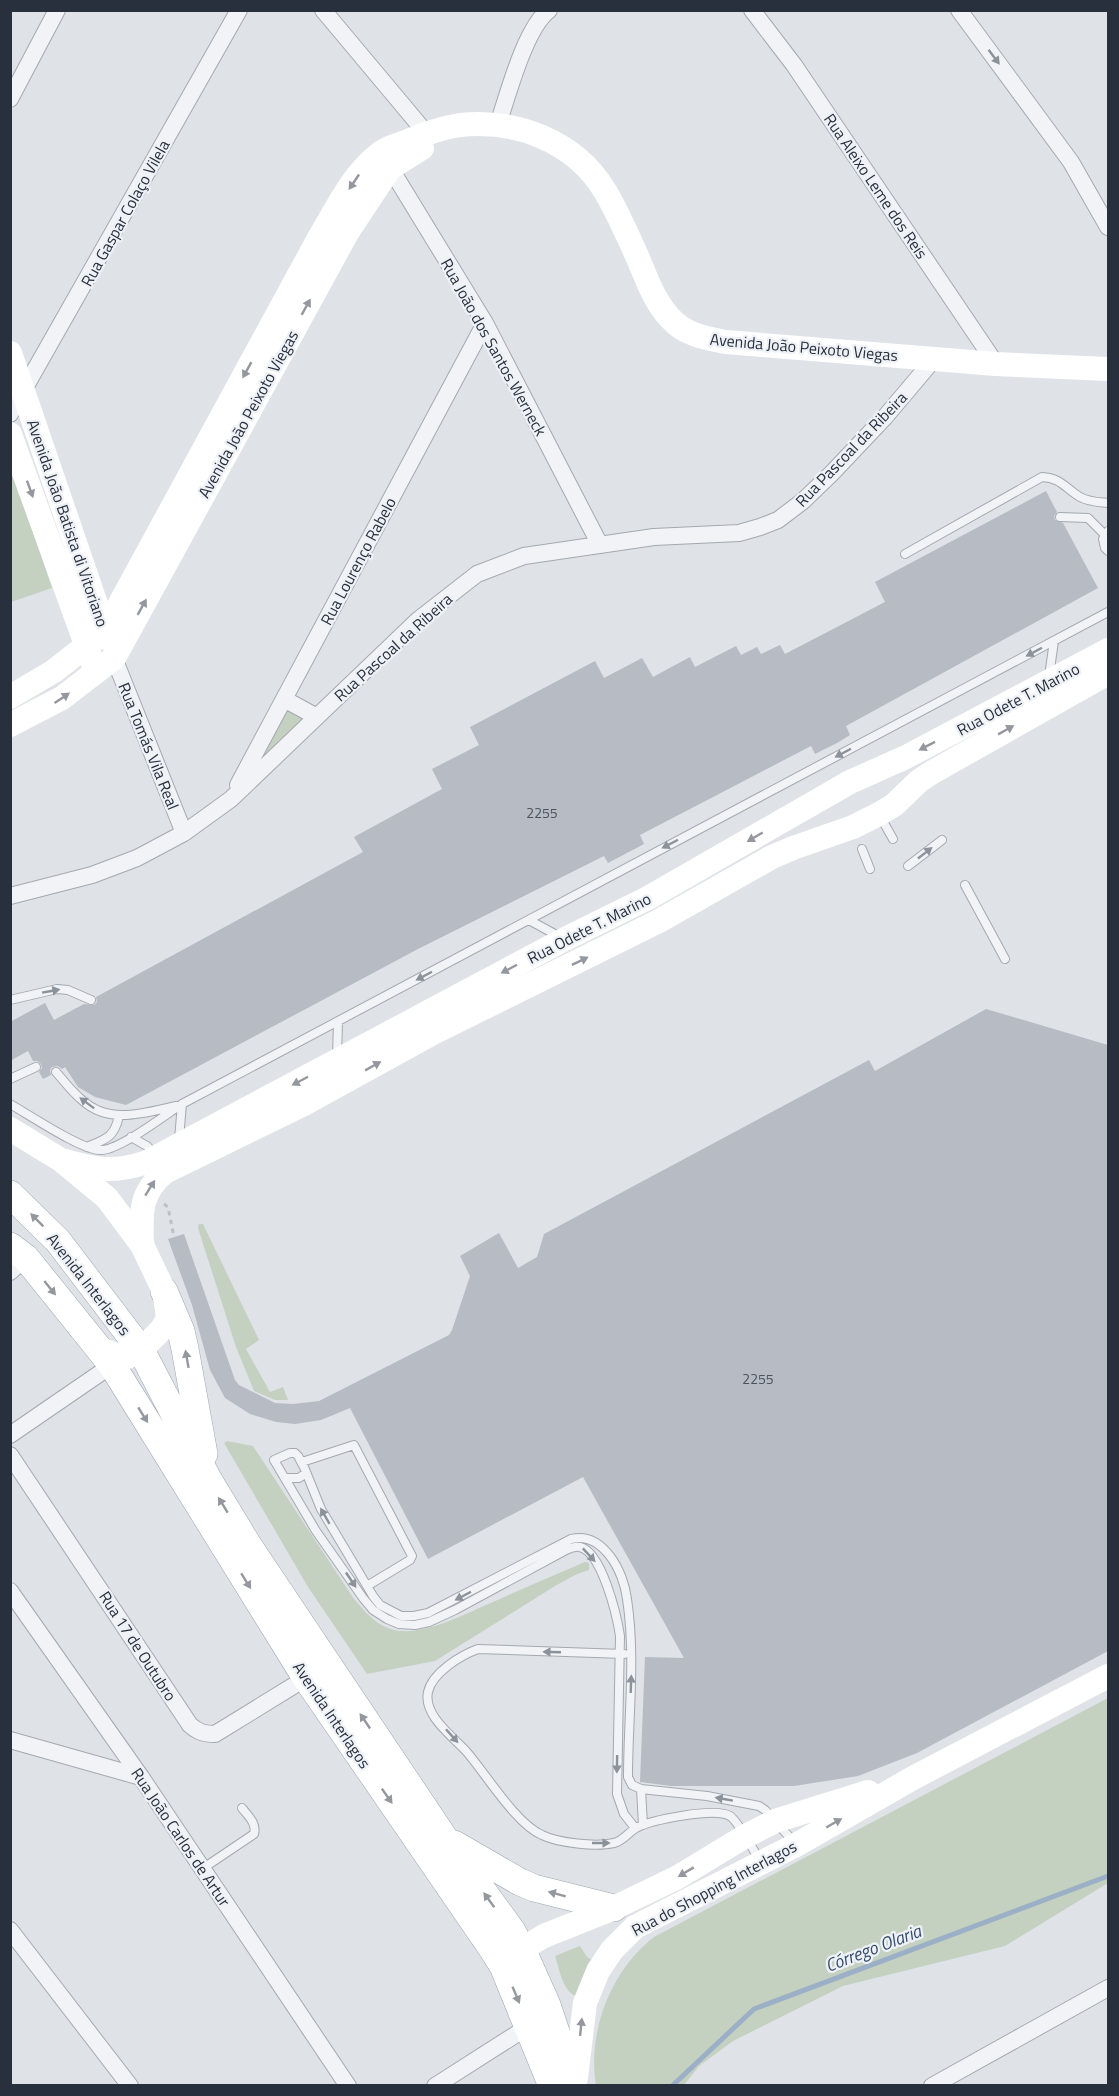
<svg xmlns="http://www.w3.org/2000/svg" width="1119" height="2096" viewBox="0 0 1119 2096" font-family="'Titillium Web',sans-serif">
  <rect width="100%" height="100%" fill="#dfe2e7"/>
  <!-- green -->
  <path fill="#c4d1c0" d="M10,464l42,124 -41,14h-1z
    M290,704l20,11 -51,49z
    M199,1224h4l56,116 -13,9 24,43 13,-5 5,13h-13l-21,-9 -18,-44 -38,-119z
    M227,1441l26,5 101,153c13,15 25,30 47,32 29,2 66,-18 92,-29 31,-14 61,-27 92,-40l4,1v7l-12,4 -22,12 -120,75 -68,13 -59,-87 -84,-144z
    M1108,1698v185l-103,63 -162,40 -110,55 -34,25 -15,19h-88c-9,-53 15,-115 58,-148z
    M580,1946l7,11 10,6 -18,34c-17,-4 -19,-27 -24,-41z"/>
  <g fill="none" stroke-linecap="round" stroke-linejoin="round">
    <!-- stream -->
    <path stroke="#9bafc6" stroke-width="5" d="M672,2086l82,-77 354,-133"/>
  </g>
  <!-- building -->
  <path fill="#b6bbc4" d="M1046,491l11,21 -3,4 1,4 8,3 35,65 -252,138 4,9 -13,8 -22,11 -4,-8 -171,89 4,9 -36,19 -4,-7 -186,93 -292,156 -31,-8 -17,-10 -13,-20 -3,2 -4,-3 -6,1 -2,3 1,5 -8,4 -4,-7 3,-4 -1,-4 -4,-3h-4l-5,-10 -18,10v-39l35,-19 9,17 30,-16 10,1 3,-3 -1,-5 267,-145 -9,-15 88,-48 -10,-20 47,-24 -9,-18 125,-66 9,17 38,-20 11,19 37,-20 5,10 41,-21 5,9 16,-8 4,7 19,-9 5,9 100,-52 -10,-20z
    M986,1009l122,36v606l-191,102 -59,23 -64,10h-123l-31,-4 5,-125 39,1 -101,-181 -155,82 -78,-151 -29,12 -26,4 -19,-2 -26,-8 -25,-16 -15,-28 -18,-65 -24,-66 16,-5 51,146 4,5 36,18 18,1 26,-3 130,-66 3,-5 18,-54 -10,-20 39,-23 19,35 19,-11 7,-23 325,-174 6,11z"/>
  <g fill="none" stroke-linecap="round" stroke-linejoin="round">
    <!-- lane casing -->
    <g stroke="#a4a9b1" stroke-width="10">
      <path id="lane" d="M1060,517l28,1 17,17
        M1108,531l-5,8 2,9 3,3
        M905,554l137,-77c19,1 23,11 38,20 9,5 18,5 28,6
        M1049,676l5,-35
        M880,816l13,23
        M862,849l8,20
        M908,866l34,-26
        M965,885l40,74
        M529,920l33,18
        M10,1000l47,-11 11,1 23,10
        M337,1057l1,-35
        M56,1072c8,9 16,20 26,28 27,25 62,13 94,6
        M10,1079l26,-12
        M10,1104c18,10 74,48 92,46 19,-1 63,-35 80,-46l926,-492
        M131,1137l16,9 9,10
        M179,1139l3,-35
        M87,1147c19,-8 27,-9 32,-31
        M302,1462l52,-17 58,111 -2,4 -43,26
        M285,1478h14l7,-5
        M624,1654l-146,-5c-17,6 -46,24 -50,43 -5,23 24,44 38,59 20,23 50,73 76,84 16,8 54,12 72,8 9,-2 15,-11 22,-15 15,-8 79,-21 94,-12 8,5 24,35 30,45
        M641,1789l2,36
        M635,1828l-11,-14 -7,-20 3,-158c-3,-20 -18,-84 -40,-89 -5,-1 -10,1 -14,3l-111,60 -26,12 -14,3 -16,-1 -12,-5 -14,-9 -10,-12 -47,-67 -42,-71 16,-7h5l3,3 6,11 17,42 52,87 7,9 21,11h13l14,-3 143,-74c32,-8 53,33 56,60 9,59 1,119 1,178l4,8 9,4 66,7 52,10 6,4 29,32
        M202,1869l52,-35c3,-11 -6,-18 -12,-26"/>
    </g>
    <!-- street casing -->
    <g stroke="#a4a9b1" stroke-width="18">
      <path id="street" d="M323,10l103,123
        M752,10l42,55 202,299
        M959,10l112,152 37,65
        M10,99l47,-89
        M498,124c10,-29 27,-96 51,-114
        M386,161l99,162 115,222
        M10,414l229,-404
        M114,658l70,175
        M284,699l33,18
        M238,785l247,-462
        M10,896l82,-21 45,-17 47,-25 47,-34 187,-179 59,-46 47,-18 130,-19 85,-4 21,-6 18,-7 25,-19 29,-28 53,-56 49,-58
        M10,1272l16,-14
        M10,1435l102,-70
        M10,1455l180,270c8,7 14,9 25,9l91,-56
        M10,1591l131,186 207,309
        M10,1740l131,37
        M10,1930l120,156
        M435,2086l94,-60
        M932,2086l176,-98"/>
    </g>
    <!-- primary casing -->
    <g stroke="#9ea6b2" stroke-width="28">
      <path id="primary" d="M10,1194l48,47 83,109 67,129 40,66 197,294 67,92 10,18 25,56 27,81
        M10,1246l16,12 86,107 194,313 185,269 12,19 49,120
        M164,1291l17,40 4,18 19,105
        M454,1844l66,38 14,6 80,20"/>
    </g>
    <!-- path -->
    <path stroke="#bdc0c6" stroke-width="3" stroke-dasharray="4.5 4.5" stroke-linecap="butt" d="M164,1204l4,3 6,30"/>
    <!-- lane -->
    <use href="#lane" stroke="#f1f3f6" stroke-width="8"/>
    <!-- street -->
    <use href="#street" stroke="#f1f3f6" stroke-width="16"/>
    <!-- secondary -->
    <path stroke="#fff" stroke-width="24" d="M10,353l98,286
      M10,434l82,227
      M10,697l44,-26 51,-40 214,-393c17,-28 33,-63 60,-84 8,-7 20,-9 29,-13 18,-8 33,-13 52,-16 56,-6 115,16 145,66 12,20 22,43 32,65 9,21 18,48 35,64 14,15 34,18 54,22l270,22 112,5
      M10,725l52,-27 52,-40 233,-425 43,-65 32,-20
      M10,1129l51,31 46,38 35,47 22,46 4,26 -2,5 -5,8 -20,20 -13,7h-5l-23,-8
      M61,1160c34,9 51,14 86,2l418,-223 83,-41 202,-116 56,-25 202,-107
      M142,1245c-1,-31 -3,-52 23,-73l139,-68 129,-71 226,-112 113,-64 21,-9 60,-21 26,-13 15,-9 25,-24 12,-8 177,-100
      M508,1962l14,-13 22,-13 70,-28 64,-31 66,-40 31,-16 93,-29
      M575,2086l10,-83 13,-32 14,-21 23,-23 161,-82 117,-67 195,-102"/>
    <!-- primary -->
    <use href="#primary" stroke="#fff" stroke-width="27"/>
  </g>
  <!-- one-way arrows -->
  <defs><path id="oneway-solid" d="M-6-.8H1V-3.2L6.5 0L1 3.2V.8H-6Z" transform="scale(1.5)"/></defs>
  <g fill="#8c929a">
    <use href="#oneway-solid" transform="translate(994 57) rotate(53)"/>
    <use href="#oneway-solid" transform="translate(1034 652) rotate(152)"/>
    <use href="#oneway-solid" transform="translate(843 753) rotate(152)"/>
    <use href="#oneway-solid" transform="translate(670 844) rotate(152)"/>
    <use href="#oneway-solid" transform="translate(925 853) rotate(-38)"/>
    <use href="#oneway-solid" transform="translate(424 976) rotate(152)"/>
    <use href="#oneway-solid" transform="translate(51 991) rotate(-10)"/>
    <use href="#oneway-solid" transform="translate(87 1103) rotate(-143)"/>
    <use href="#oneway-solid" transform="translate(325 1516) rotate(-120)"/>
    <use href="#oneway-solid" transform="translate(589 1555) rotate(47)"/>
    <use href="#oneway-solid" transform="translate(351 1580) rotate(56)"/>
    <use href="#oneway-solid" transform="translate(463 1596) rotate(152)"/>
    <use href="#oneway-solid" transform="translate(552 1652) rotate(-178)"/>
    <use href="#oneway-solid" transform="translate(631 1684) rotate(-88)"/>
    <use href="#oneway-solid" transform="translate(452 1736) rotate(48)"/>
    <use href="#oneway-solid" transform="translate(617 1764) rotate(91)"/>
    <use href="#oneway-solid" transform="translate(724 1799) rotate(-170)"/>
    <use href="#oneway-solid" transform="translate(601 1843)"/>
  </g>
  <g fill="#94989e">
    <use href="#oneway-solid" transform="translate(354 182) rotate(124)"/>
    <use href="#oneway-solid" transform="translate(306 307) rotate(-61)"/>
    <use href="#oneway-solid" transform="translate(247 370) rotate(119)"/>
    <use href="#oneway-solid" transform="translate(30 489) rotate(70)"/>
    <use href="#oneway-solid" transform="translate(142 607) rotate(-61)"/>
    <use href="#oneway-solid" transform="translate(62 698) rotate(-34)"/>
    <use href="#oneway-solid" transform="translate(1006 730) rotate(-29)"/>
    <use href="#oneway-solid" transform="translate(927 746) rotate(153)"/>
    <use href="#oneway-solid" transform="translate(755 837) rotate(150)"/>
    <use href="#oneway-solid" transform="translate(580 961) rotate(-26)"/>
    <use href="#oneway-solid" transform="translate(509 969) rotate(152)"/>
    <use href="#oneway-solid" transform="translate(373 1066) rotate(-29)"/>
    <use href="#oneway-solid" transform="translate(300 1081) rotate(152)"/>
    <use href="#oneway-solid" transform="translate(150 1188) rotate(-58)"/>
    <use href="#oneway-solid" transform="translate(37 1220) rotate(-135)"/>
    <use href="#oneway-solid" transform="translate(50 1288) rotate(51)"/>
    <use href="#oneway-solid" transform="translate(187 1359) rotate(-100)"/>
    <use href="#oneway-solid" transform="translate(143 1415) rotate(58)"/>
    <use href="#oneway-solid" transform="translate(223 1505) rotate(-121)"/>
    <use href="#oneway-solid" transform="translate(246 1581) rotate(58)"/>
    <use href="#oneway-solid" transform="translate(365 1721) rotate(-124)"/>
    <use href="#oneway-solid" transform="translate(387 1796) rotate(55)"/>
    <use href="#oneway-solid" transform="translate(834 1823) rotate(-30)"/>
    <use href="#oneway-solid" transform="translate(686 1872) rotate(149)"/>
    <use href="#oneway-solid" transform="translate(557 1894) rotate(-165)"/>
    <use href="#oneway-solid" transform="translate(489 1900) rotate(-126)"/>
    <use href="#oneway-solid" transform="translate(516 1995) rotate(67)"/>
    <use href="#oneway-solid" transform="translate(581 2027) rotate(-84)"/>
  </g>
  <g text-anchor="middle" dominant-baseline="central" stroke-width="4.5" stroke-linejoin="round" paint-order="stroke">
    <!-- number labels -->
    <g font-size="14" fill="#4c535f">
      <text x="542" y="812">2255</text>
      <text x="758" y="1378">2255</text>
    </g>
    <!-- street labels -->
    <g font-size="16" fill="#28303d" stroke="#eef1f5">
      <text transform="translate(876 186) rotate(56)">Rua Aleixo Leme dos Reis</text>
      <text transform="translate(125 213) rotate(-61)">Rua Gaspar Colaço Vilela</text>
      <text transform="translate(494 347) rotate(61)">Rua João dos Santos Werneck</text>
      <text transform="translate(804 347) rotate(5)">Avenida João Peixoto Viegas</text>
      <text transform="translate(248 414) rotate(-61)">Avenida João Peixoto Viegas</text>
      <text transform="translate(851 449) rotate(-46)">Rua Pascoal da Ribeira</text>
      <text transform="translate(68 523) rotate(71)">Avenida João Batista di Vitoriano</text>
      <text transform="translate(358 561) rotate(-62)">Rua Lourenço Rabelo</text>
      <text transform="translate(393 647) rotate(-42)">Rua Pascoal da Ribeira</text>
      <text transform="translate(1018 699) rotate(-28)">Rua Odete T. Marino</text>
      <text transform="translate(149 746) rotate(68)">Rua Tomás Vila Real</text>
      <text transform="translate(589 928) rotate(-27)">Rua Odete T. Marino</text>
      <text transform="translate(89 1284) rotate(52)">Avenida Interlagos</text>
      <text transform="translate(138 1646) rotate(57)">Rua 17 de Outubro</text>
      <text transform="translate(332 1715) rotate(56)">Avenida Interlagos</text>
      <text transform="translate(181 1837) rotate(56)">Rua João Carlos de Artur</text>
      <text transform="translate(714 1888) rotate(-28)">Rua do Shopping Interlagos</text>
    </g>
    <!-- water labels -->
    <g font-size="18" font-style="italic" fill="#354d6f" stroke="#eef1f5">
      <text transform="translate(873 1948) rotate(-21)">Córrego Olaria</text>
    </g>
  </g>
  <!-- border -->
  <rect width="1119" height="2096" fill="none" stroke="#28303d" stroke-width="24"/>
</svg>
